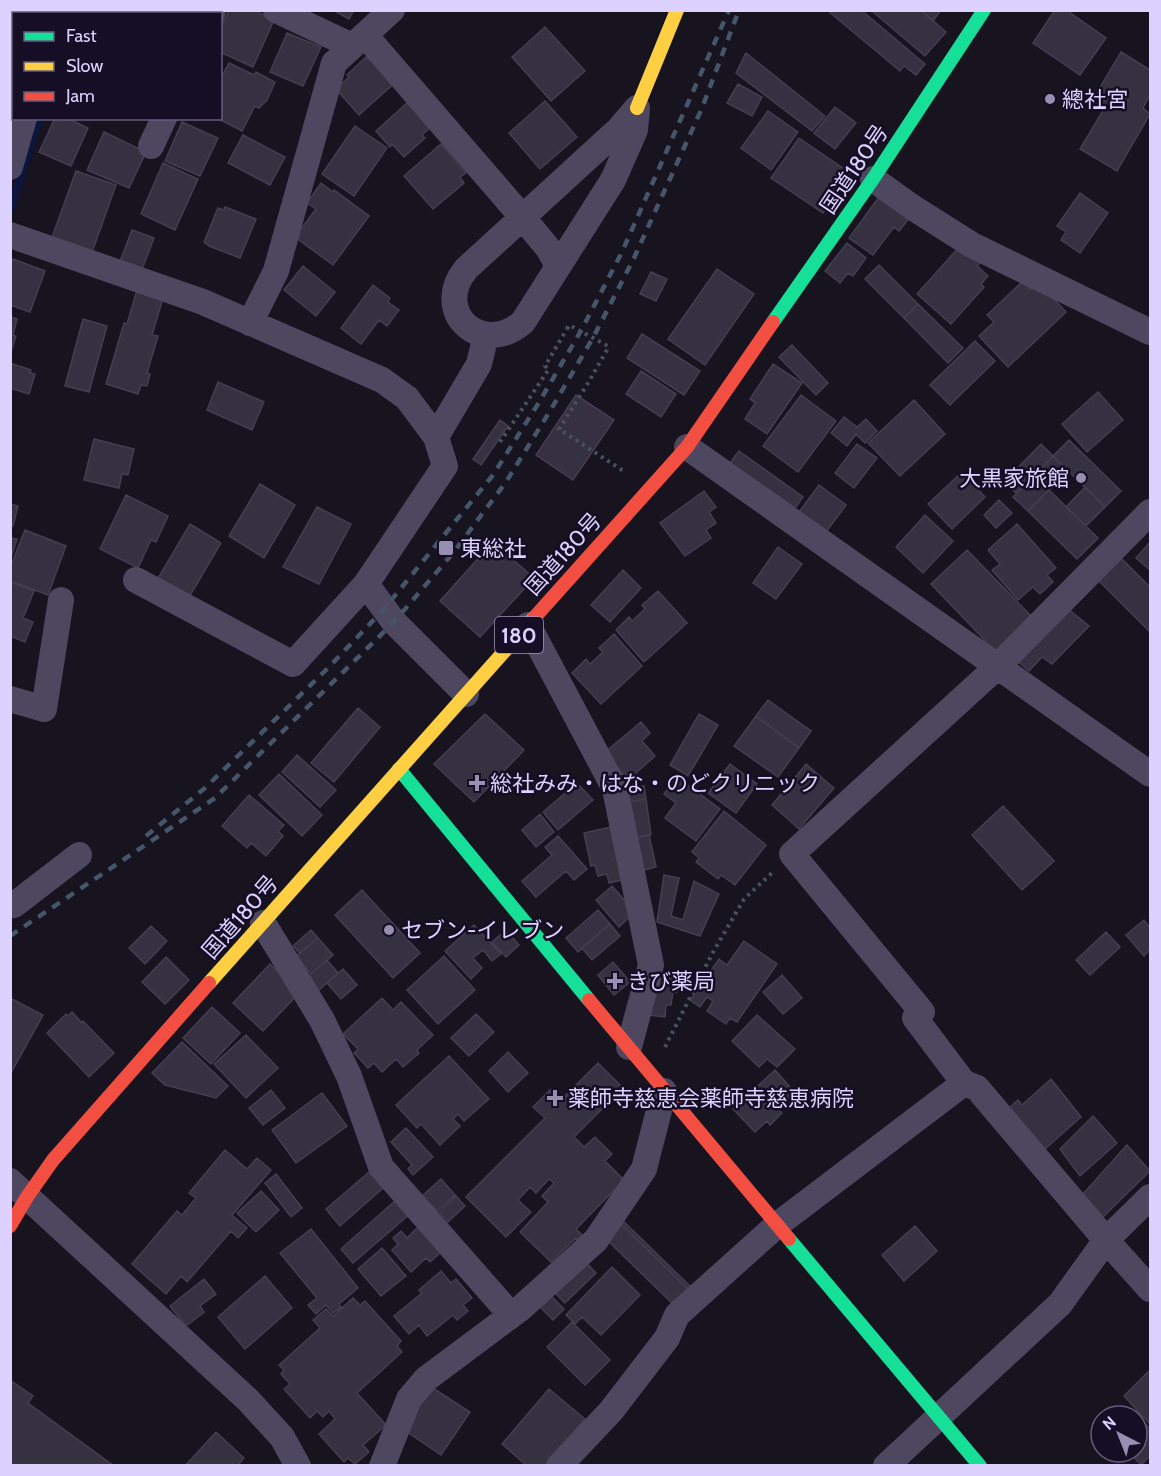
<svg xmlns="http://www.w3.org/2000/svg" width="1161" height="1476" viewBox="0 0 1161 1476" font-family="Cabin,'Noto Sans JP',sans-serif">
  <rect width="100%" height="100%" fill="#17131f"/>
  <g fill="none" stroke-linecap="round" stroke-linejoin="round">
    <!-- stream -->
    <path stroke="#0b163e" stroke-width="8" d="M104,14l2,-4
      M10,210l29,-92"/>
  </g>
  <!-- building -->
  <path fill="#363141" stroke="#453d52" stroke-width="1.5" d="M10,10h18l-3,4h-11v9l-4,-2z
    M121,10h66l2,1 -1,3h-61z
    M229,10h25l20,10 -21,47 -33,-15v-22z
    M333,10h21l-5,9z
    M827,10h34l64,54 -9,11 -12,-9 -4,5z
    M921,10h20l-8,11z
    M921,10l25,22 -21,24 -53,-45z
    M1055,10h11l40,28 -26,37 -47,-32z
    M10,21l4,2v26l-4,-3z
    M545,27l40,44 -34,30 -39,-44z
    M287,33l34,14 -18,39 -33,-14z
    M1121,52l29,18v25l-7,13 7,6 -33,57 -37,-22 24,-40 -12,-8z
    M746,53l79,63 -13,15 -76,-58z
    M376,54l23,25 -40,36 -23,-26 13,-12 -2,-2 19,-18 3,3z
    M229,63l25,12 2,-3 19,10 -8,18 -8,8 -4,-2 -13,25 -25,-13h3v-38z
    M738,84l24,13 -10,19 -25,-13z
    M545,101l32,36 -37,32 -31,-36z
    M408,102l22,26 -8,7 3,3 -21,19 -12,-13 -2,3 -14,-16z
    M835,107l21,16 -21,26 -21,-16z
    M768,111l30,21 -27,38 -30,-22z
    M55,118h12l21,10 -17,38 -32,-14z
    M182,122l36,16 -18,38 -35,-15z
    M355,126l32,22 -33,48 -32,-22z
    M104,132l42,20 -17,36 -42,-18z
    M243,135l42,22 -15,28 -42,-22z
    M799,138l51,35 -27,40 -52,-35z
    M441,144l25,29 -6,4 4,6 -31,26 -29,-33z
    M163,163l35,16 -23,51 -34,-16z
    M76,171l40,14 -25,70 -40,-15z
    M321,183l12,9 1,-2 35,26 -36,49 -38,-28 21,-28 -9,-6z
    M1080,193l28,20 -28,40 -19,-13 5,-8 -9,-6z
    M881,194l30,22 -12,15 -5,-4 -21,28 -24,-17z
    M225,207l31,12 -16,39 -31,-12 -5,-4 14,-34 6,2z
    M132,230l22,8 -13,34 -22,-8z
    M847,243l19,15 -13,18 -5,-3 -8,10 -15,-12z
    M961,245l19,18 -3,3 11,10 -7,8 3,3 -33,37 -34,-30z
    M13,259l32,12 -15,41 -20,-7v-40z
    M879,265l39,39 -14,14 -39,-39z
    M303,266l32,26 -19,24 -32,-26z
    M717,269l37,25 -49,71 -37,-26z
    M651,272l16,7 -11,22 -16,-7z
    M1023,281l7,8 8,-7 28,30 -58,55 -29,-31 15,-14 -7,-7z
    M373,285l17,13 -2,4 11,8 -12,16 -8,-6 -18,24 -20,-16z
    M137,290l26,8 -11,37 6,1 -11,37 3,1 -3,12 -6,-1 -3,9 -32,-10 18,-61 3,1z
    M918,304l45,44 -15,15 -44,-45z
    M10,317l7,2 -4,16 3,1 -6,19z
    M83,319l24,7 -18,66 -24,-6z
    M642,334l58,37 -16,24 -57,-37z
    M975,341l20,20 -45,44 -20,-20z
    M792,345l36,38 -12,12 -37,-38z
    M10,363l21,7 -1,3 5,1 -6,20 -19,-6z
    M773,364l29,19 -35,51 -22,-15 10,-16 -5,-4z
    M641,371l35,23 -15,23 -35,-23z
    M218,382l46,20 -12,28 -45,-20z
    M1098,392l25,28 -36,32 -25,-28z
    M576,395l38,25 -41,60 -37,-25z
    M801,395l35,26 -38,51 -35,-26z
    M914,400l31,34 -45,42 -32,-33z
    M844,417l13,10 9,-8 11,12 -12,12 -9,-9 -9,12 -16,-13z
    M500,420l8,6 -27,39 -8,-6z
    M94,439l40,10 -6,26 -6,-1 -3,14 -35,-8z
    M1069,440l52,51 -16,16 -52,-51z
    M857,444l20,14 -23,30 -19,-15z
    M1041,444l12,12 -37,37 -12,-11z
    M739,451l64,46 -10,14 -64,-47z
    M1053,456l15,15 -40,40 -15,-14z
    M962,472l23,25 -33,32 -24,-25z
    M260,484l35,21 -31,53 -35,-22z
    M819,485l27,20 -20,27 -27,-20z
    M1085,487l20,20 -19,19 -20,-19z
    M1049,490l49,48 -21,21 -49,-48z
    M704,491l12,16 -7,5 7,11 -10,7 5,8 -26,18 -25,-33z
    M126,495l42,21 -12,26 -5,-2 -13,28 -38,-19z
    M999,500l13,13 -16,15 -12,-13z
    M10,504l8,2 -5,20h-3z
    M317,507l34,17 -32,60 -36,-17z
    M925,515l28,26 -30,32 -27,-26z
    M190,524l31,19 -33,56 -31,-19z
    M1017,524l39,44 -9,7 6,7 -13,12 -7,-7 -15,13 -26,-30 8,-6 -12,-14z
    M25,530l41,16 -18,49 -38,-14v-13z
    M10,538l7,1 -7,22z
    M493,542l41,36 -54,59 -40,-36z
    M1150,542v28l-14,-12z
    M778,547l24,17 -26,35 -23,-16z
    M967,550l66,68 -36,35 -66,-69z
    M1118,555l32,32v45l-54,-54z
    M623,570l18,18 -31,34 -19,-17z
    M10,582l24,9 -11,27 10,4 -8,20 -15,-6z
    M658,591l29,32 -43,39 -28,-32 13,-13 3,4 13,-12 -3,-4z
    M1066,607l23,19 -37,38 -10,-7 -13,14 -14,-12z
    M614,634l28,32 -41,38 -29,-31 14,-14 4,5 13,-12 -4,-4z
    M768,700l43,31 -12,17 -43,-32z
    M358,708l22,19 -46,55 -23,-19z
    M485,714l39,36 -50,52 -40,-38z
    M699,714l19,11 -30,51 -18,-11z
    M756,716l43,32 -21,29 -44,-31z
    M641,722l9,11 -8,8 13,15 -27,24 -24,-27z
    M297,755l39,35 -16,17 -38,-35z
    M730,764l27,20 -21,29 -28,-20z
    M806,764l28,24 -35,41 -27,-24z
    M279,774l43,41 -20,21 -43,-41z
    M677,777l43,32 -24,32 -31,-23 11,-15 -12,-9z
    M577,783l16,17 -35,30 -15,-18z
    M644,786l2,13 -22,4 -2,-13z
    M249,795l35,30 -6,6 5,5 -17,20 -15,-13 -4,5 -25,-22z
    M646,799l5,36 -22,4 -5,-36z
    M1003,806l51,55 -32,29 -50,-55z
    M724,811l42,34 -31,40 -14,-10 -3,4 -22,-17 3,-4 -7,-6z
    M540,814l14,18 -18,15 -14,-17z
    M611,827l11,53 -13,3 -2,-9 -9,2 -3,-11 -4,1 -7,-33z
    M649,835l7,32 -20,5 -7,-33z
    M558,836l29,33 -13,11 -8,-9 -30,26 -14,-16 30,-26 -7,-8z
    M664,875l15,3 -8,38 12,4 11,-39 25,13 -19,42 -43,-14z
    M612,886l23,26 -16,15 -23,-27z
    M362,890l58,63 -27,25 -58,-63z
    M598,910l12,14 -32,28 -12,-14z
    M1144,920l6,8v22l-6,6 -18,-21z
    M610,924l10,12 -28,24 -10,-12z
    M474,925l27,29 -9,7 -9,-11 -10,8 9,10 -11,11 -26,-28z
    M151,926l16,15 -22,23 -16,-16z
    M311,930l7,8 -18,15 -7,-7z
    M506,930l13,15 -13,12 -14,-15z
    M1106,932l14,15 -30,28 -14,-15z
    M318,938l15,17 -22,19 -15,-18z
    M744,941l33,23 -40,58 -7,-4 -4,6 -19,-13 6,-10 -6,-4 -7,10 -10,-7 29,-41 8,6z
    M444,956l31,34 -37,34 -31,-34z
    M166,957l23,23 -24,24 -23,-22z
    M327,960l11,13 -20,18 -11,-13z
    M613,962l17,20 -16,13 -16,-20z
    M270,964l30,28 -37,39 -30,-28z
    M343,969l14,16 -16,14 -14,-16z
    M782,975l20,23 -19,16 -20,-22z
    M654,976l25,3 -2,13h-4l-2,13h-5l-1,12 -16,-2z
    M10,998l33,17 -31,56 -2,-1z
    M382,998l11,12 8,-8 32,33 -16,15 2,3 -16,14 -7,-8 -14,13 -8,-9 -6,5 -14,-15 4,-4 -15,-15z
    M212,1007l28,26 -29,31 -28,-26z
    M72,1012l10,11 1,-2 31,32 -25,24 -42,-44 19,-19 2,2z
    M476,1014l18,18 -25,24 -18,-18z
    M757,1015l38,34 -18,18 -10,-8 -8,8 -27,-26z
    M246,1035l32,33 -32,30 -32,-34z
    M182,1042l46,44 -12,12 -51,-13 -13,-12z
    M508,1052l20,21 -20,19 -19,-21z
    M449,1056l40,43 -25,22 -6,-7 -5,5 7,7 -20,19 -19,-21 -4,4 -21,-23z
    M598,1063l25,25 -49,49 10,10 11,-10 17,17 -7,7 19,19 -48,49 8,8 -5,4 -3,-3 -25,24 -31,-30 28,-30 -6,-6 12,-13 -5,-4 -13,14 -6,-6 -12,13 13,12 -25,25 -40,-40 79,-79 -12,-11 18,-18 11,10z
    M775,1070l21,24 -17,16 3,3 -12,12 -3,-4 -12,11 -22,-23z
    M1051,1079l30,38 -36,32 -37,-40 10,-9 4,5z
    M271,1090l14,18 -22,17 -14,-17z
    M322,1093l25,33 -51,37 -24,-33z
    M1093,1116l24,27 -37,33 -20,-27z
    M406,1128l27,29 -20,18 -5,-6 4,-4 -21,-23z
    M1127,1145l23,26 -47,46 -20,-23z
    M225,1150l22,19 10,-11 14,12 -39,45 15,13 -9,10 -7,-7 -44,51 -6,-6 -15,18 -34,-30 45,-53 5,4 14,-17 -7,-5z
    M376,1166l14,16 -50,44 -14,-17z
    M276,1174l26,34 -11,9 -26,-34z
    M441,1179l14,16 -18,16 -15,-15z
    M261,1191l18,19 -23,22 -19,-19z
    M456,1196l9,10 -17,16 -9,-10z
    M397,1199l13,15 -57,49 -12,-14z
    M620,1218l73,71 -18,17 -72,-70z
    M619,1222l71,69 -15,15 -70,-68z
    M915,1226l22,25 -33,30 -22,-26z
    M418,1227l23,25 -11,10 -4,-4 -15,14 -19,-22 6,-6 -5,-6 8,-7 6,7z
    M311,1229l47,59 -19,16 2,3 -8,6 -7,-8 -10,9 -8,-9 9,-7 -37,-45z
    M382,1248l24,28 -25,20 -23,-27z
    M582,1258l14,15 -31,30 -14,-14z
    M612,1267l28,28 -39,40 -19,-18 -7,7 -9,-9z
    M441,1271l10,12 5,-4 16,19 -9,7 5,6 -11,9 -4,-5 -26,21 -8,-11 -10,9 -15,-18 28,-23 -3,-3z
    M265,1276l27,32 -47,41 -27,-32z
    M204,1279l12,15 -16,12 4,6 -18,14 -16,-20z
    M546,1291l18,18 -11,11 -18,-18z
    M353,1298l7,7 5,-4 36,40 -4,5 5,6 -45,41 29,32 -23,20 6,7 -14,12 -7,-6 -4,4 -25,-28 16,-15 -6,-8 -6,6 -6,-6 -7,7 -26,-29 6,-5 -9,-10 3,-4 -5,-5 41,-37 -7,-8 13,-11 7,7z
    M572,1322l38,38 -25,25 -38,-38z
    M1149,1371l1,2v51l-26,-28z
    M10,1380l23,16 -5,7 86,63h-104z
    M431,1387l39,25 -29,43 -38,-26z
    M549,1389l36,30 -40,47h-18l-25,-22z
    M1134,1411l16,18v27l-9,9 -12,-13h8v-36h-9z
    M216,1432l28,26 -7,8h-52z"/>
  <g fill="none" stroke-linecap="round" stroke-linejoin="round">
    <!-- path -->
    <path stroke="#475160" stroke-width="4" stroke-dasharray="3 4.5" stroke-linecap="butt" d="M607,350l-19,33 -29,46 66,43
      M500,442l49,-73 -4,-3 22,-37
      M665,1047l47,-93 32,-55 30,-28"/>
    <!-- street -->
    <path stroke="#4d4860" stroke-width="26" d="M276,10l76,36
      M84,14l2,-4
      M212,14l1,-4
      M365,35l158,183 25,30 10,18
      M637,108l-2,22 -22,50 -90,142c-41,36 -92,-10 -57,-53l153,-140z
      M151,146l13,-28
      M10,167l14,-49
      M873,179l39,28 60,38 178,87
      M10,235l193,67 179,78 25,18 29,39 9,29 -79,118 28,38 72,72
      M250,323l26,-52 58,-208 58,-53
      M436,437l43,-73 7,-29
      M687,447l463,327
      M1150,512l-153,155 -205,187 130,158 -7,6 49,65 13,5 129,152 44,49
      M136,580l157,84 73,-80
      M528,625l87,164 36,176 -22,82
      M10,699l34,10 17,-109
      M10,903l4,2 65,-50
      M263,923l59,97 27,56 32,91 130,148
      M10,1181l238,219 34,37 16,29
      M382,1466l27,-67 17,-20 95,-71 75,-68 48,-71 20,-78
      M559,1466l52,-55 56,-73 10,-23 100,-90 187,-142
      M886,1466l174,-162 46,-64 44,-43"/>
    <!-- fast -->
    <path stroke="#16e098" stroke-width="14" d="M773,322l100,-143 111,-169
      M399,769l190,231
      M789,1239l191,227"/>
    <!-- slow -->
    <path stroke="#ffcf43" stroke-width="14" d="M637,108l40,-98
      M209,983l325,-365"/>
    <!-- jam -->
    <path stroke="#f24e42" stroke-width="14" d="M534,618l153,-171 86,-125
      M589,1000l200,239
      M10,1226l17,-29 26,-37 156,-177"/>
    <!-- rail -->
    <path stroke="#45556a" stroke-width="4.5" stroke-dasharray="9 8" stroke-linecap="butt" d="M146,836l59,-48 123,-120 56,-59 109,-134 45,-71 44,-75 40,-77 107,-242
      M10,936l205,-138 179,-176 59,-69 53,-71 44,-71 44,-75 40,-78 68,-150 37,-98"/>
    <!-- path-bridge -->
    <path stroke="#475160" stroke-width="4" stroke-dasharray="3 4.5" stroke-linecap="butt" d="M567,329l2,-4 39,21 -1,4"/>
  </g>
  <!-- markers -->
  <g fill="#988eb1" stroke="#150e24" stroke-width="2">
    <circle cx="1050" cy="99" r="6"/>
    <circle cx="1081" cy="478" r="6"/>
    <rect x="438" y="540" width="16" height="16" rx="3"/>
    <path d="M474 774h6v6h6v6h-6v6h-6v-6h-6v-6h6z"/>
    <circle cx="389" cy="930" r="6"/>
    <path d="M612 972h6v6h6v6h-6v6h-6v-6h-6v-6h6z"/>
    <path d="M552 1089h6v6h6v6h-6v6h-6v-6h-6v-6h6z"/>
  </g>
  <g text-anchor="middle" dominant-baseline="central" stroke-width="5" stroke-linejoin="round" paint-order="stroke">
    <!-- shield labels -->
    <rect fill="#150e24" stroke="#a196bd" stroke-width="1.5" x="495" y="617" width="48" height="36" rx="4.5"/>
    <g font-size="21" font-weight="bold" fill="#ddd1ff">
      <text x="519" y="635">180</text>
    </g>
    <!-- poi labels -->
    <g font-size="22" fill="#ddd1ff" stroke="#150e24" text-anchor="start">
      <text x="1062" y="99">總社宮</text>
      <text x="1069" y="478" text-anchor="end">大黒家旅館</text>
      <text x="460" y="548">東総社</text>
      <text x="490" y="783">総社みみ・はな・のどクリニック</text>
      <text x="401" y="930">セブン-イレブン</text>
      <text x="627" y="981">きび薬局</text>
      <text x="568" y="1098">薬師寺慈恵会薬師寺慈恵病院</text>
    </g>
    <!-- street labels -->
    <g font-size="22" fill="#ddd1ff" stroke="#150e24">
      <text transform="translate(854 169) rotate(-56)">国道180号</text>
      <text transform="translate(563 554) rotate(-48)">国道180号</text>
      <text transform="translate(240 917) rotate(-49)">国道180号</text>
    </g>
  </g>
  <!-- border -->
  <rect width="1161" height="1476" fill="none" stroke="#ddd1ff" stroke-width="24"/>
  <!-- legend -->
  <rect x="12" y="12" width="210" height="108" fill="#150e24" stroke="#655c7c" stroke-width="1.5"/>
  <rect x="24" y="32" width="30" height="9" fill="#16e098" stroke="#655c7c" stroke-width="1.5"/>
  <text x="66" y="42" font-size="18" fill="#ddd1ff">Fast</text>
  <rect x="24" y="62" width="30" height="9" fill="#ffcf43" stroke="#655c7c" stroke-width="1.5"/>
  <text x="66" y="72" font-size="18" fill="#ddd1ff">Slow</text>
  <rect x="24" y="92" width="30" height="9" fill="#f24e42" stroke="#655c7c" stroke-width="1.5"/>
  <text x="66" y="102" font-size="18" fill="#ddd1ff">Jam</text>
  <!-- north arrow -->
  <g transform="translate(1119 1434) rotate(318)"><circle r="28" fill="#150e24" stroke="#655c7c" stroke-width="1.5"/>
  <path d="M0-4.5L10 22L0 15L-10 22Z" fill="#988eb1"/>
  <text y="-9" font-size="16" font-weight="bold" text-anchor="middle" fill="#ddd1ff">N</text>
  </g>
</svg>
